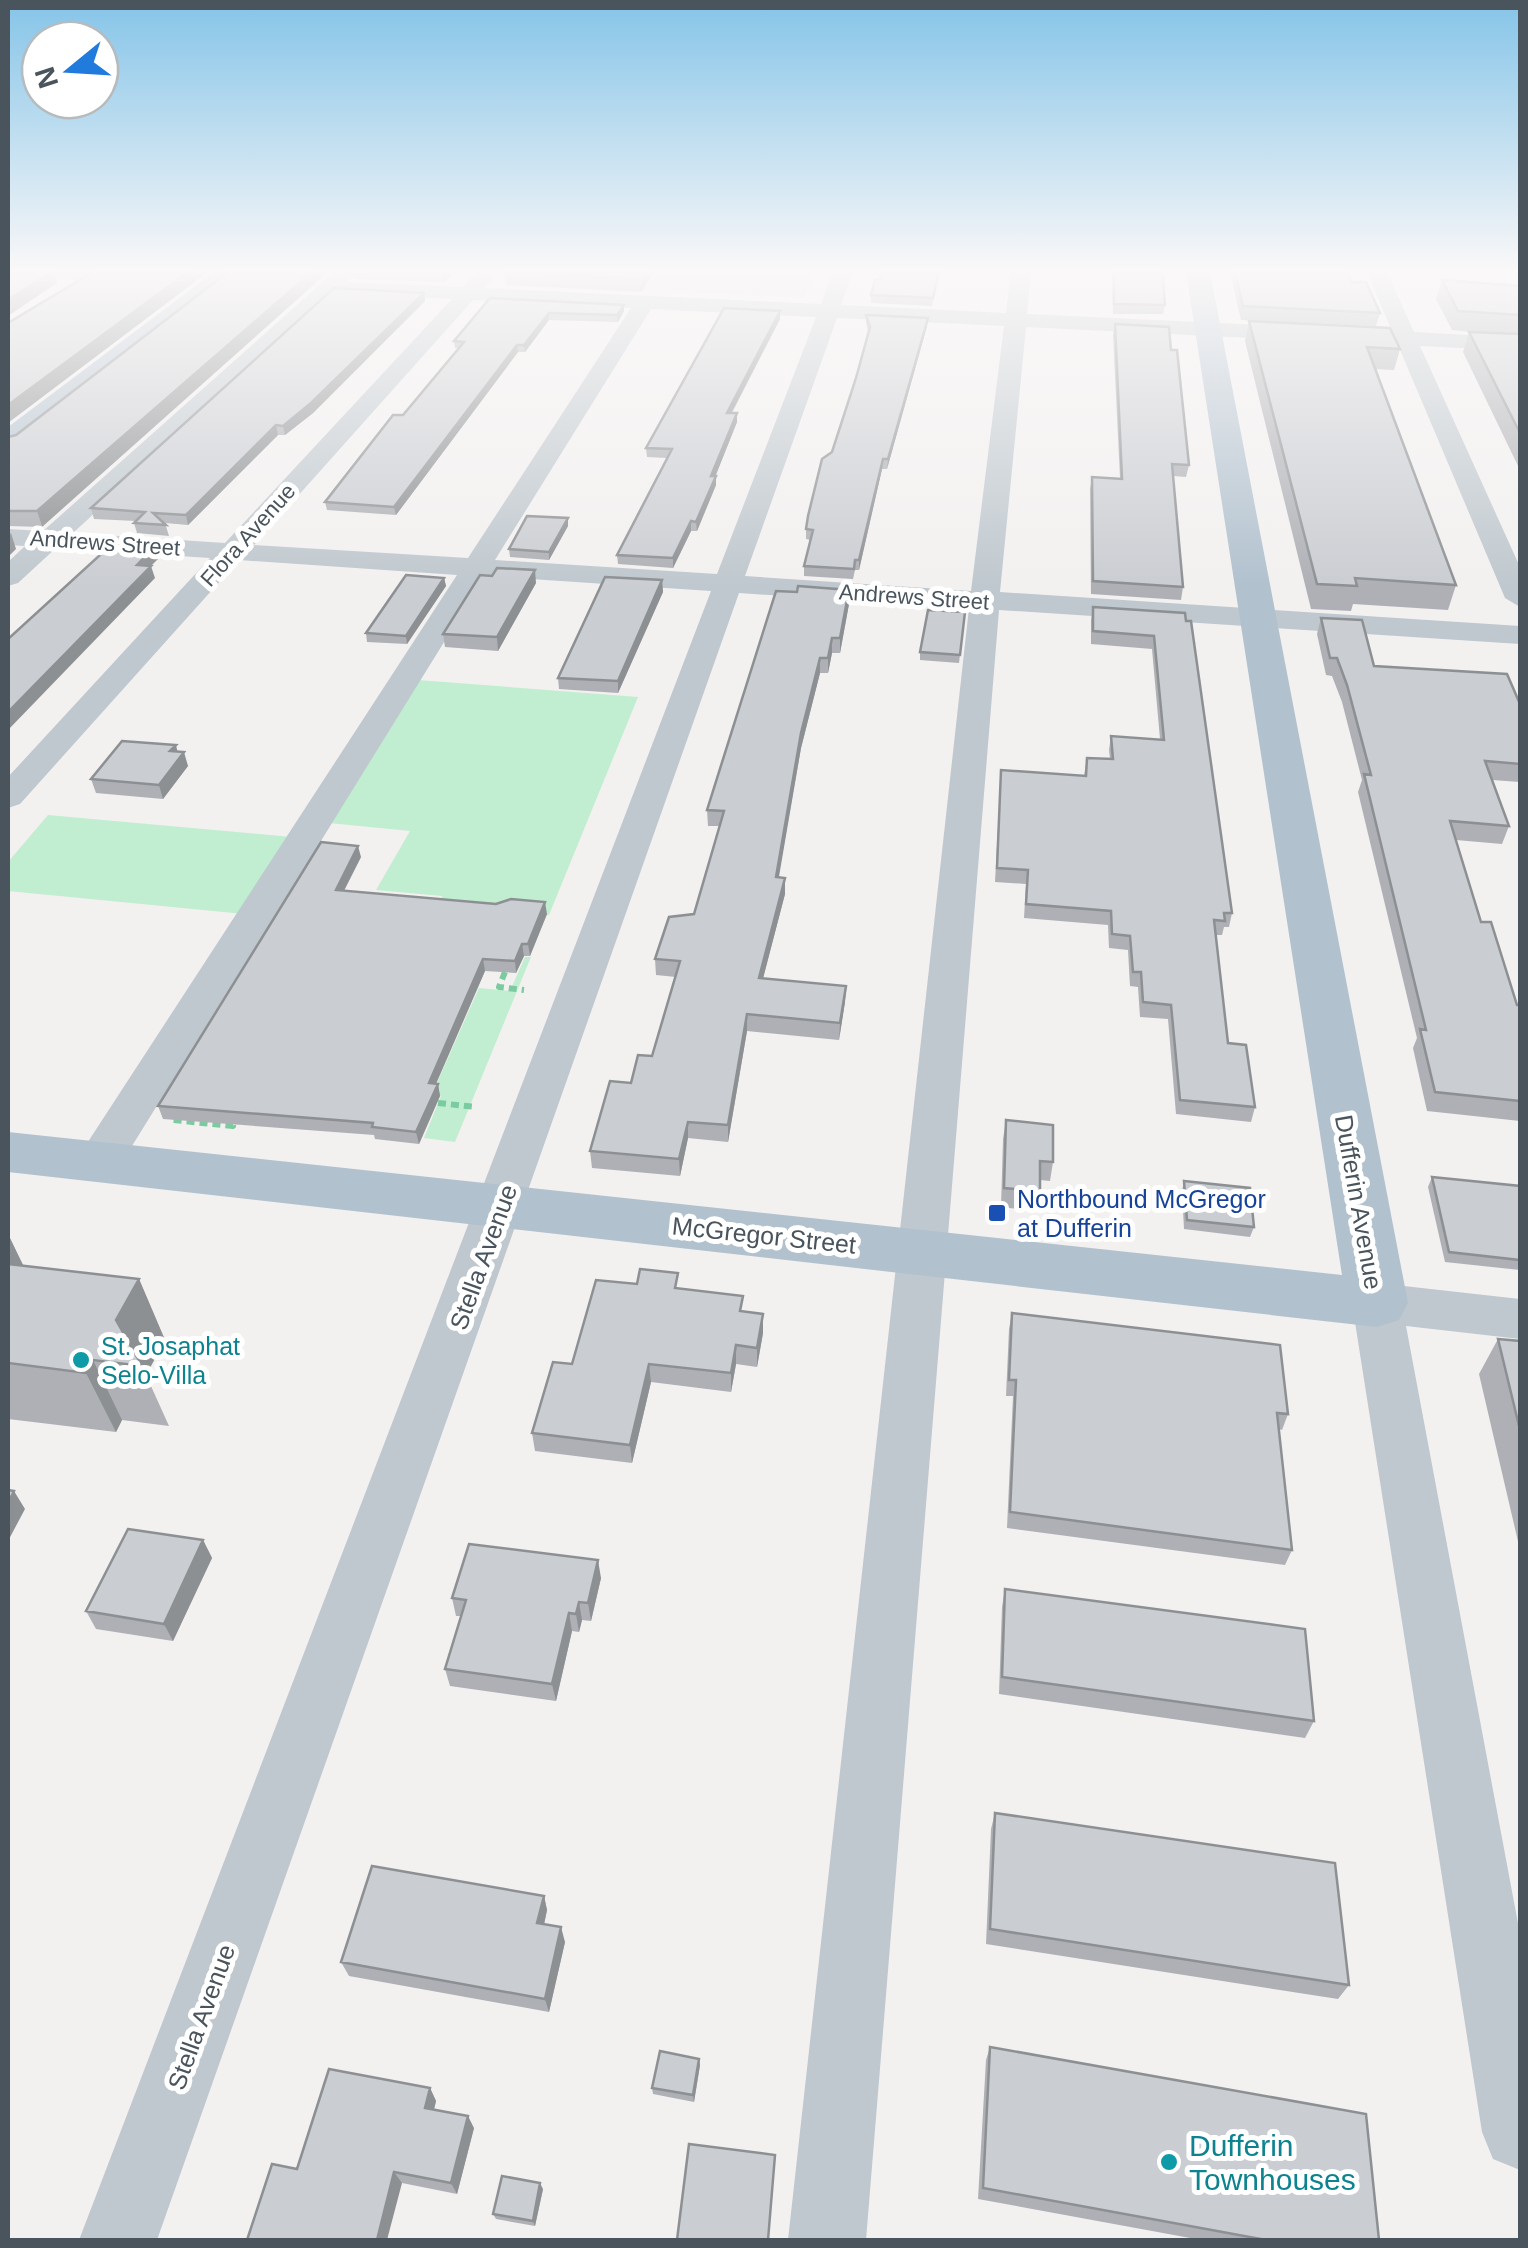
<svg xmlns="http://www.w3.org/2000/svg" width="1528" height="2248" viewBox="0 0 1528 2248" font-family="Helvetica,sans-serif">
  <rect width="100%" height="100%" fill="#f3f0f0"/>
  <!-- education -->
  <path fill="#e4e1e2" d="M518,272h297l-10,26 -297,-14z"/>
  <!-- green -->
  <path fill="#c1eed0" d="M418,680l220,17 -89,218 -110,-10 3,-9 -66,-6 34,-59 -81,-8z
    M48,815l244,22 -48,77 -236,-23v-29z
    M525,957h6l-76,185 -31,-4 17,-42 -9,-2 47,-106 31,3z"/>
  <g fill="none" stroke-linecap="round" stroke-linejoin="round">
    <!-- path -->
    <path stroke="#7acb9f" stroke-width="6" stroke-dasharray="8 5" stroke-linecap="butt" d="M505,972l-6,15 25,3
      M438,1103l38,4
      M191,1107l36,4 6,15 -60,-6z"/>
    <!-- minor -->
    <path fill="#bfc8ce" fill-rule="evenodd" d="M18,272h104l3,4 -10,6 -87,-4z
      M334,272h22l-9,10 116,5 13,-14 11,-1 6,5 -9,11 337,16 12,-32h20l-12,33 165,8 5,-41h20l-4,42 365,17 -25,-59h20l27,60 106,6v13l-100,-5 100,221v40l-15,-9 -107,-253 -372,-18 -26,265 520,34v18l-521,-34 -133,1630h-78l181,-1632 -230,-15 -582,1647h-78l632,-1649 -226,-15 -371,599 -16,4 -16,-4 -7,-12 7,-12 375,-576 -218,-15 -219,244 -12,4v-31l202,-219 -154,-10 -38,35 -10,3v-24l17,-16 -17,-1v-16l35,2zM334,293l118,6 -227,244 -152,-10zM473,300l158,8 -163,250 -214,-13zM651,309l165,8 -99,257 -222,-14zM837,318l167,8 -33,265 -226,-15z
      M1377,1283l143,16v40l-114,-13 114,608v236l-27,-11 -11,-27 -130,-829 7,-14z"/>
    <!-- major -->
    <path fill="#b1c1ce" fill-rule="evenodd" d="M214,272h27l-222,175 -11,3v-23z
      M1186,272h24l198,1031 -9,17 -22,7 -1369,-155v-40l1334,143z"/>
  </g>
  <!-- wall -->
  <path fill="#aeb0b5" d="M354,272h101l-11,10 -89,-3z
    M505,272h149l-13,20 -135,-7z
    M940,272l-8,34 -61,-3v-8l9,-15z
    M1112,272h48l5,33 -2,9h-50z
    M1230,272h117l4,10 29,31 -4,13 -135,-6z
    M1442,280l78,6v184l-57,-118 6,-20h2l-19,-2 -16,-31z
    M424,293l1,8 -112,112 -28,22h-7l-90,90 -23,-2 4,13 -32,-3 -3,-10 2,-2 -42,-2 -3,-11z
    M490,298l134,7v6l-6,11 -69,-2 -24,32h-7l-122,163 -69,-5 -2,-8 78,-87 55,-67h-3l-1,-7z
    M780,311v8l-48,94h5v9l-22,54 1,9 -19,46h-6l-18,37 -55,-4 -1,-9 50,-97 -20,-1 -1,-9z
    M866,315l61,11 -40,143h-5l-23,101h-4l-2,9 -49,-3v-10l7,-26 -5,-1v-10l50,-151 12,-46 -2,-9z
    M1249,321l151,28 -6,21 -19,-1 81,216 -8,25 -95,-6 -2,7 -40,-2 -66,-268z
    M1115,324l56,26 18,115 -3,12 -13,-1 10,111 -2,13 -90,-6 -1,-105 2,-12 28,1 -7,-143z
    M16,435l26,92 -34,-1v-89z
    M568,518v8l-19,34 -39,-3 -1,-8z
    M444,578l2,8 -39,58 -40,-2 -1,-9z
    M662,580l1,12 -45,101 -59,-4 -1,-11z
    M536,583l-38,68 -53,-4 -2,-13z
    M849,604l-9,49h-8l-4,20h-8l-19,75 -23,130h7v16l-22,84 83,8 -1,16 -6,38 -92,-9 -19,111 -40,-4 -8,38 -88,-8 -2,-17 41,-68 21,-27 24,-79 -20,-2 -1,-16 39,-45 25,-88h-11l-1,-16z
    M1093,607l92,6 47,300 -3,14h-5l-2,8h-6l12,108 27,64 -4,15 -75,-8 -8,-95 -28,-2 -2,-30 -8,-1 -2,-36 -19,-2 -1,-23 -84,-7 2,-34 -31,-2 6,-112 83,6 3,-18 23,1 -1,-9 2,-14 49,3 -8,-90 -61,-5v-24z
    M965,612l-6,51 -39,-3v-8z
    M1321,618l53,48 146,38v78l-28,-2 17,46 -7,18 -46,-4 25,82 36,83h3v116l-93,-10 -14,-63 4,-10 -59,-246 4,-12 -20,-78 -10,-26 -6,-1 -9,-41z
    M178,752l10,14 -25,33 -67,-6 -5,-14z
    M361,857l-17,34 203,23 -17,42h-6l-8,17 -31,-2 -49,113h2l2,12 -21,48 -44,-5 -1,-4 -211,-16 -5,-13z
    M1006,1120l47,42 -3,19 -10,-1 -4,31 -35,-4 2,-68z
    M1432,1177l88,9v84l-75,-8 -17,-75z
    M1184,1181l70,46 -4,10 -66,-8 -2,-38z
    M8,1234l15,32 116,13 26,61 -19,35 23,51 -47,-6 -6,12 -108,-13z
    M679,1289l64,22 20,22 -6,34 -21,-3 -5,28 -80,-10 -19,81 -97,-12 -3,-18 40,-69z
    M1012,1313l276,101 -6,16 -3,-1 13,121 -7,15 -278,-37 6,-132h-7l3,-67z
    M1498,1339l22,2v209l-41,-176z
    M203,1540l9,18 -39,83 -77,-12 -10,-18z
    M601,1578l-10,43 -9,-1 -3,12 -7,-1 -16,70 -106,-15 -5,-17 16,-53h-5l-4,-18z
    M1005,1589l309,132 -9,17 -306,-44 3,-87z
    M995,1813l354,172 -11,14 -352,-55 5,-115z
    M544,1896l3,14 -3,15 21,17 -16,70 -200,-36 -8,-14z
    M990,2047l389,193h-178l-223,-41 8,-139z
    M700,2065l-6,37 -41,-8 -1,-6z
    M430,2088l6,13 -2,9 40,18 -17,66 -55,-11 -105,-14z
    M543,2189l-8,37 -39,-7 -3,-5z"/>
  <!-- shaded-wall -->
  <path fill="#8d9093" d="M51,272h3l3,11 -49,33v-16z
    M188,272h20l-200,151v-18z
    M312,272h16l-286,255 -5,-16z
    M443,272h12l-11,10z
    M645,272h9l-13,20v-13z
    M424,293l1,8 -112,112 -28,22 -2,-9z
    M624,305v6l-6,11 -1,-7z
    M780,311v8l-53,102v-8z
    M549,313v7l-24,32 -1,-7z
    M928,318l-1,8 -40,143 1,-10z
    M517,345l1,7 -122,163 -2,-8z
    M737,413v9l-25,63 -1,-9z
    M276,425l2,10 -90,90 -2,-10z
    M883,459l-1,10 -23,101v-10z
    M716,476v9l-19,46 -1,-9z
    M568,518v8l-19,34v-8z
    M691,521v10l-18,37v-10z
    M11,533l5,16 -8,8v-21z
    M155,546l4,12 -19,19 -3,-12z
    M151,566l4,12 -147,152v-18z
    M535,570l1,13 -38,68 -1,-14z
    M444,578l2,8 -39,58 -1,-8z
    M662,580l1,12 -45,101v-12z
    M849,590v14l-9,49v-15z
    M832,638v15l-4,20v-15z
    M820,658v15l-19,75 -25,146v-17l25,-144z
    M176,745l3,13 5,-6 4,14 -25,33 -4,-14 11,-34z
    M358,846l3,11 -23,45 -2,-12z
    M785,878v16l-26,100v-16z
    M545,902l2,12 -17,42 -2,-12z
    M522,944l2,12 -8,17 -1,-12z
    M483,959l2,12 -54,124 -2,-12z
    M846,986l-1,16 -6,38 1,-17z
    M747,1014v17l-19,111v-17z
    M438,1084l2,12 -21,48 -3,-12z
    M688,1122v16l-8,38 -1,-17z
    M8,1234l18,37 -18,46z
    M139,1279l26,61 -19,35 -30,-55z
    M763,1314v19l-6,34v-19z
    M736,1345v19l-5,28v-19z
    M93,1360l29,60 -6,12 -30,-59z
    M649,1364l2,18 -19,81 -2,-18z
    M14,1491l11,18 -17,32v-38z
    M203,1540l9,18 -39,83 -9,-17z
    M598,1560l3,18 -10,43 -3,-18z
    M579,1602l3,18 -3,12 -3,-18z
    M569,1613l3,18 -16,70 -4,-17z
    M544,1896l3,14 -6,28 -4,-15z
    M561,1927l4,15 -16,70 -4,-13z
    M699,2059l1,6 -6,37 -1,-7z
    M430,2088l6,13 -5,20 -6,-13z
    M468,2116l6,12 -17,66 -6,-11z
    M394,2172l8,11 -15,57h-10z
    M540,2183l3,6 -8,37 -2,-5z"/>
  <!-- building -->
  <path fill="#cacdd2" stroke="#8d9093" stroke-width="2.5" d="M8,272h43l-43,28z
    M93,272h95l-180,133v-82z
    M228,272h84l-275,239h-29v-74l8,-2z
    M505,272h140l-4,7z
    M882,272h57l-6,26 -62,-3 4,-15h5z
    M1114,272h46l3,5 2,28 -51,-1z
    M1235,272h112l4,10h15l14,31 -137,-7z
    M1442,280l78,6v29l-62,-4z
    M334,288l90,5 -113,110 -28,23 -7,-1 -90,90 -33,-2 13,12 -32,-2 11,-11 -54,-4z
    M490,298l134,7 -7,10 -68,-2 -25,32h-7l-123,162 -69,-5 68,-87h10l61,-73 -10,-1z
    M724,308l56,3 -53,102h10l-26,63h5l-20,46 -5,-1 -18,37 -56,-3 55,-106 -26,-1z
    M866,315l62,3 -40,141h-5l-24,101h-4l-1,9 -50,-3 9,-36 -7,-1 2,-13 14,-57 10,-7 24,-74 14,-51z
    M1249,321l141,7 10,21 -33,-2 89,238 -101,-7 2,8 -40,-2z
    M1115,324l54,3 2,23h6l12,115 -17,-1 11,123 -90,-6 -1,-104 30,2z
    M1469,332l51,2v99z
    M527,516l41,2 -19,34 -40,-3z
    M112,544l43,2 -18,19 14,1 -143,146v-73z
    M497,568l38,2 -38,67 -54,-3 37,-59 12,1z
    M406,575l38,3 -38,58 -40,-3z
    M605,577l57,3 -44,101 -60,-3z
    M798,586l51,4 -9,48h-8l-4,20h-8l-19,75 -25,144 9,1 -26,100 87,8 -6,37 -93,-9 -19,111 -40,-3 -9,37 -89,-8 20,-70 21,2 7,-28 14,1 28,-95 -25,-2 14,-42 25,-3 30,-103 -17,-1 69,-219 21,1z
    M1093,607l92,6 1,8h5l41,292h-8l1,8 -11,-1 14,123 18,2 9,62 -75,-7 -9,-95 -28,-3 -2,-30h-8l-3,-36 -18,-2 -1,-23 -85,-7 2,-34 -31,-2 4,-98 85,6 1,-18 26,1 -2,-23 53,4 -10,-104 -61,-5z
    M928,610l37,2 -5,43 -40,-3z
    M1321,618l41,2 12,46 133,8 13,30v60l-35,-3 24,65 -59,-5 31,101h10l26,83h3v96l-85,-9 -15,-63 6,1 -62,-256 7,1 -24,-90 -10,-27h-7z
    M122,741l54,4 -6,6 14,1 -25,33 -68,-6z
    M321,842l37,4 -22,44 160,14 15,-5 34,3 -17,42h-6l-7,17 -32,-2 -54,124 9,1 -22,48 -44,-5 1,-4 -215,-17z
    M1006,1120l47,5v37l-13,-1v30l-36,-3z
    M1432,1177l88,9v74l-71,-8z
    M1184,1181l66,7 4,39 -67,-7z
    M8,1264l131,15 -23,41 26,46 -49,-6 -7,13 -78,-10z
    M640,1269l38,4 -3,15 68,8 -3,15 23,3 -6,34 -21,-3 -5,28 -82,-9 -19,81 -98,-12 21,-71 19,2 24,-84 41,4z
    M1012,1313l268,32 8,69 -11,-1 15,137 -282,-38 6,-132h-7z
    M1498,1339l22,2v89z
    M8,1490l6,1 -6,12z
    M128,1529l75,11 -39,84 -78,-13z
    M469,1544l129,16 -10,43 -9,-1 -3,12 -7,-1 -17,71 -107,-15 21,-69 -14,-2z
    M1005,1589l300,40 9,92 -312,-44z
    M995,1813l340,50 14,122 -359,-56z
    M372,1866l172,30 -7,27 24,4 -16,72 -204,-37z
    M990,2047l376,67 13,126h-113l-283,-52z
    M660,2051l39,8 -6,36 -41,-7z
    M329,2069l101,19 -5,20 43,8 -17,67 -57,-11 -17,68h-130l25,-76 25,5z
    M689,2144l86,11 -7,85h-91z
    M502,2176l38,7 -7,38 -40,-7z"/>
  <!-- sky -->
  <linearGradient id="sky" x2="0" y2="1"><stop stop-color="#85c4e8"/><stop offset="0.46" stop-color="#faf8f8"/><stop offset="1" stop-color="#faf8f8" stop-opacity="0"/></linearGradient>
  <rect width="1528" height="587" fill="url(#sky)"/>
  <!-- markers -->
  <rect fill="#1a4fb4" stroke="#fff" stroke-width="4" x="987" y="1203" width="20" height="20" rx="5"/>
  <g fill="#0f9aa8" stroke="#fff" stroke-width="4">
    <circle cx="81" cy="1360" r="10"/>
    <circle cx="1169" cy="2162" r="10"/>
  </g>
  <g text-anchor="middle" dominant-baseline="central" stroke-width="10" stroke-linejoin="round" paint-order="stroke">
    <!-- far-street labels -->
    <g font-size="22" fill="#49545d" stroke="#fff">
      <text transform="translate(248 535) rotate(-48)">Flora Avenue</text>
      <text transform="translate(105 543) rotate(4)">Andrews Street</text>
      <text transform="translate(914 597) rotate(4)">Andrews Street</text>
    </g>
    <!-- transit labels -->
    <g font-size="25" fill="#164399" stroke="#fff" text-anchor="start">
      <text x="1017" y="1199">Northbound McGregor<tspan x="1017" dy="29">at Dufferin</tspan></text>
    </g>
    <!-- street labels -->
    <g font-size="25" fill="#49545d" stroke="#fff">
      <text transform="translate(1359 1202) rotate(80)">Dufferin Avenue</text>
      <text transform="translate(764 1235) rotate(6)">McGregor Street</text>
      <text transform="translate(483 1257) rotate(-70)">Stella Avenue</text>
      <text transform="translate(201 2017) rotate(-70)">Stella Avenue</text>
    </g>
    <!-- culture labels -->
    <g font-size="25" fill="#0d838f" stroke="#fff" text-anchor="start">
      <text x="101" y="1346">St. Josaphat<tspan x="101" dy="29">Selo-Villa</tspan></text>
    </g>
    <!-- near-culture labels -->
    <g font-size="30" fill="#0d838f" stroke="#fff" text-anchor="start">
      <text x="1189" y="2145">Dufferin<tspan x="1189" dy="34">Townhouses</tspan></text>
    </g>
  </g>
  <!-- border -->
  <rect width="1528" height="2248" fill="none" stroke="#49545d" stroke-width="20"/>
  <!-- north arrow -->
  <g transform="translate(70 70) rotate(252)"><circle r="48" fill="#ffffff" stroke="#b6bbbe" stroke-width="2.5"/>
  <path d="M0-8L18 38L0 25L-18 38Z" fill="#207bdd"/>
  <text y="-15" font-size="28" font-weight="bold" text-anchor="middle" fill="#49545d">N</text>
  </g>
</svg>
